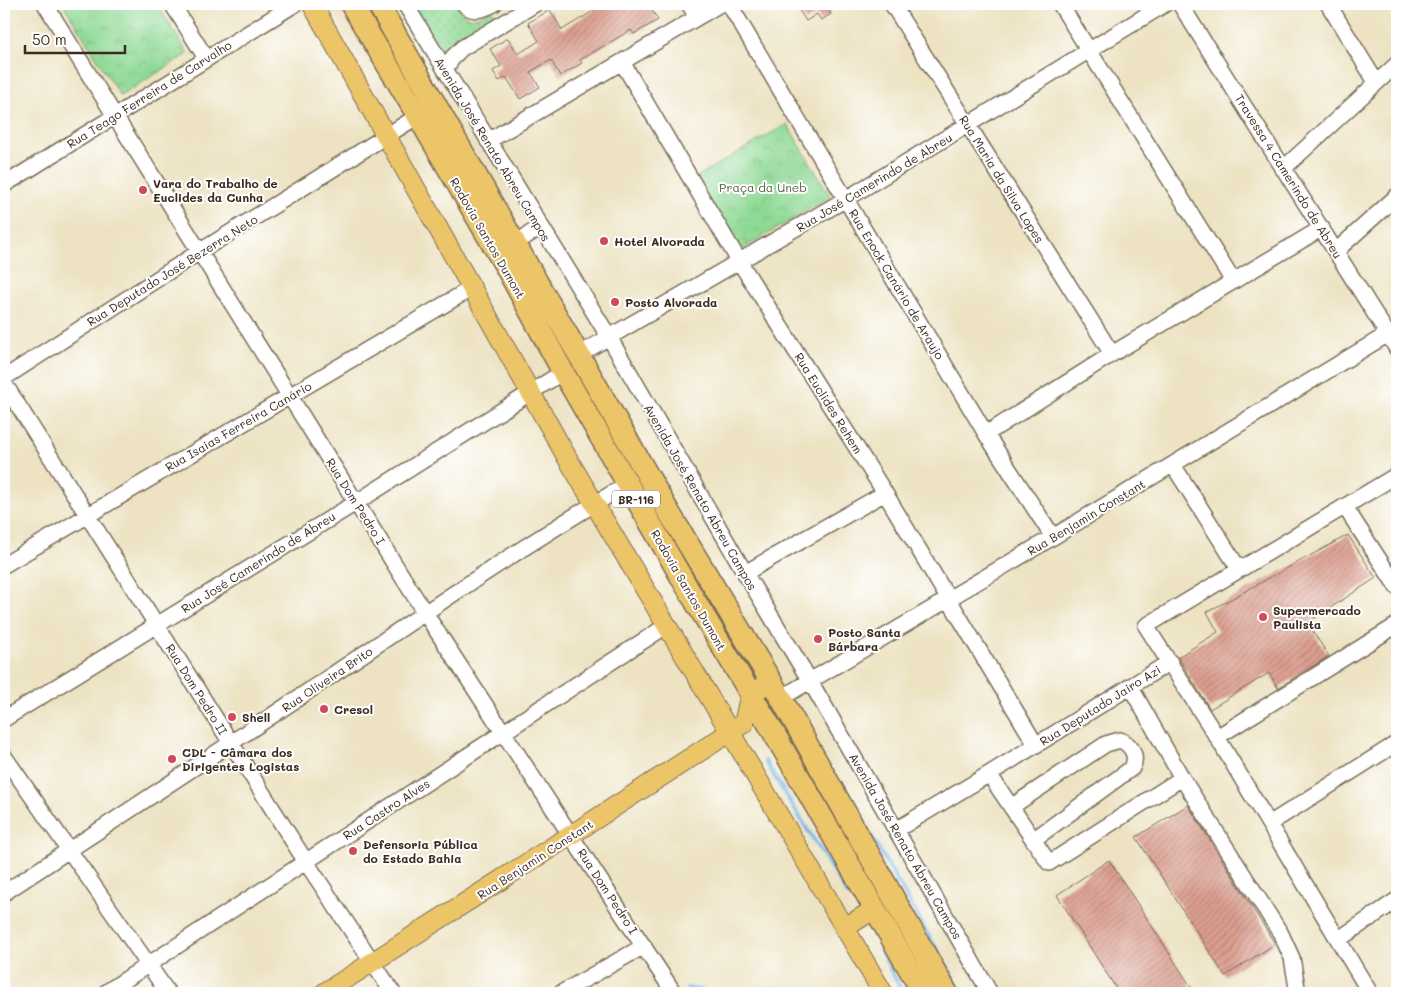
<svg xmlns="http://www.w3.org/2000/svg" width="1401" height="997" viewBox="0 0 1401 997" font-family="Mali,sans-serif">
  <defs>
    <pattern id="grass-dots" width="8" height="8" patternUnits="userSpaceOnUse" patternTransform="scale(1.25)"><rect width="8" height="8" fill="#8fd995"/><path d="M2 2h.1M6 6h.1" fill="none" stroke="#7cba80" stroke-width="1.8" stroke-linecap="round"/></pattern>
    <pattern id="park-crowns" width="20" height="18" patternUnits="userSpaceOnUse" patternTransform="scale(1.25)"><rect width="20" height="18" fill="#8fd995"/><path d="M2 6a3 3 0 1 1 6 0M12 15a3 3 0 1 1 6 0" fill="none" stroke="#7cba80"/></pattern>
    <pattern id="building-hatch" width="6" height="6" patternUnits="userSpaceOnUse" patternTransform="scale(1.25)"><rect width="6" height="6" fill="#dc9f90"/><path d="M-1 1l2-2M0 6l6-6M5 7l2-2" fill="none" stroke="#b48275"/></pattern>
  </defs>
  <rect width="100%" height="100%" fill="#fff"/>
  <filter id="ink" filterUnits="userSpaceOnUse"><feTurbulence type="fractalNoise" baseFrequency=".02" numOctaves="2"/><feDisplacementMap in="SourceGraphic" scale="10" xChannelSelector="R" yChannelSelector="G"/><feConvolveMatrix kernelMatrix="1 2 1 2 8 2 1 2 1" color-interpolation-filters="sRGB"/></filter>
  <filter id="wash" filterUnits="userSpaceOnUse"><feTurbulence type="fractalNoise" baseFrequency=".0096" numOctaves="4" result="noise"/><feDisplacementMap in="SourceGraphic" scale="20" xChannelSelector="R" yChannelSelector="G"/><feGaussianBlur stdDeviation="1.12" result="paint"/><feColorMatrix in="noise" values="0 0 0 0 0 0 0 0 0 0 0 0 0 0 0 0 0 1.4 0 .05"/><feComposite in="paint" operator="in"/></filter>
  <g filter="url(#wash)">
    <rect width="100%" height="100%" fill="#ede3c3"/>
    <!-- grass -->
    <path fill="url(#grass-dots)" stroke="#65825a" d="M412,4h43c11,19 19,15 36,6l4,3v3l-34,22 -10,12 -8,2z"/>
    <!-- park -->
    <path fill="url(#park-crowns)" stroke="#65825a" d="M63,4h94l31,50 -68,42z
      M787,124l44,73 -91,53 -44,-73z"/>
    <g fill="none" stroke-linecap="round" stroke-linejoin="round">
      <!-- stream -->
      <path stroke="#6fb5e6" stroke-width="4" d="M765,761l83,134
        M844,789l118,204
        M880,950l23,43
        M687,988l30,5"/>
    </g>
    <g id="blocks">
      <!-- building -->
      <path fill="url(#building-hatch)" d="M605,4h43l10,16 -24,14 -3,-4 -51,30 2,3 -22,13 -9,-16 -21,12 10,15 -20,12 -14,-22 -7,4 -6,-10 8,-5 -11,-17 18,-11 10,16 21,-13 -11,-18 22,-13 12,20z
        M795,4h39l-7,4 4,6 -10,6 -4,-6 -11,7z
        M1348,535l28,43 -69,45 22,33 -51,32 -9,-15 -59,36 -32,-52 40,-25 -11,-20z
        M1188,805l87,139 -50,32 -89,-139z
        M1109,860l86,133h-76l-62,-98z"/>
    </g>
  </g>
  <g filter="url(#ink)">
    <use href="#blocks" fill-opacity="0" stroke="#796b58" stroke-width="1"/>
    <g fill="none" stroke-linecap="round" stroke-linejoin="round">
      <!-- minor casing -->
      <g stroke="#796b58" stroke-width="18">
        <path id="minor" d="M45,4l380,609 249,380
          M172,4l34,54
          M405,4l204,333 136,236 65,108 180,312
          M464,4c8,10 20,5 30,0
          M689,4l8,13
          M729,4l257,430 67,103
          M892,4l220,350
          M1060,4l173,277
          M1180,4l217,345
          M1328,4l48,78
          M622,62l117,199 146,232 151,252
          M445,70l8,-13 9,-9 73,-44
          M488,141l232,-137
          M1283,169l114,-105
          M4,185l291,-181
          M516,243l24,-16
          M1336,251l61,-55
          M580,354l266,-155 319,-195
          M4,378l195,-126 219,-136
          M4,383l302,479 87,131
          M986,434l126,-80 210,-126
          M1173,465l66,104
          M1345,507l52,80
          M4,565l468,-277
          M745,573l140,-80
          M1130,686l52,92 99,156 11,24 6,35
          M781,698l272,-161 335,-203
          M4,719l353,-217 206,-130
          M1217,737l180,-112
          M4,756l164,237
          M989,774l60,89 133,-85
          M1011,807l95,-63 14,-4c12,5 18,16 12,28l-99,72
          M1269,824l128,-81
          M896,830l93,-56 181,-112
          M4,893c103,-68 207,-136 309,-205 104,-70 207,-141 315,-204
          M1339,939l58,-39
          M105,993l561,-367
          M561,993l83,-47
          M1370,993l-153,-256 -71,-111 251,-151"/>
      </g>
      <!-- major casing -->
      <g stroke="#796b58" stroke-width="21">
        <path id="major" d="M312,4l257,457 161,271 153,261
          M844,928l31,-19
          M324,993l247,-158 173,-112 6,-28 21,-15"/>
      </g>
      <!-- highway casing -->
      <g stroke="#796b58" stroke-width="24">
        <path id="highway" d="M351,4l67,112 89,153 56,103 135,234 73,122 152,265
          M378,4l289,505 114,189 166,295"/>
      </g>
      <!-- minor -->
      <use href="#minor" stroke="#fff" stroke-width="15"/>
      <!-- major -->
      <use href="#major" stroke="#edc569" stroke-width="19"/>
      <!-- highway -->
      <use href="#highway" stroke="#edc569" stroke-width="21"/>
    </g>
  </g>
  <!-- markers -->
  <g fill="#d1495b" stroke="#fff" stroke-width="2">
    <circle cx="143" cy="190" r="5"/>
    <circle cx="604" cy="241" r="5"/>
    <circle cx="615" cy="302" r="5"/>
    <circle cx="1263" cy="617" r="5"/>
    <circle cx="818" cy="639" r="5"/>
    <circle cx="324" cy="709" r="5"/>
    <circle cx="232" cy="717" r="5"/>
    <circle cx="172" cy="759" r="5"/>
    <circle cx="353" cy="851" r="5"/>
  </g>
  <g text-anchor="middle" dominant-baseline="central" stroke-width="4" stroke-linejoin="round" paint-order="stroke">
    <!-- shield labels -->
    <rect fill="#fff" stroke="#766a62" stroke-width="1" x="612" y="490.5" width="48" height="17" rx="4"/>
    <g font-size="11" font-weight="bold" fill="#3b2a1e">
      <text x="636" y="499">BR-116</text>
    </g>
    <!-- street labels -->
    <g font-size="12" fill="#3b2a1e" stroke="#fff">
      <text transform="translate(149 94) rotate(-32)">Rua Teago Ferreira de Carvalho</text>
      <text transform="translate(493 149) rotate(59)">Avenida José Renato Abreu Campos</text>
      <text transform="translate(1289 176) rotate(58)">Travessa 4 Camerindo de Abreu</text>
      <text transform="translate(1002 179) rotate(58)">Rua Maria da Silva Lopes</text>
      <text transform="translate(874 182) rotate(-31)">Rua José Camerindo de Abreu</text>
      <text transform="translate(488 238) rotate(60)">Rodovia Santos Dumont</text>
      <text transform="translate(172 270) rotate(-32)">Rua Deputado José Bezerra Neto</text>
      <text transform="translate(897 284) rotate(59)">Rua Enock Canário de Araujo</text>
      <text transform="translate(829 403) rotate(58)">Rua Euclides Rehem</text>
      <text transform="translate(238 426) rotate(-30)">Rua Isaias Ferreira Canário</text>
      <text transform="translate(701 497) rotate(60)">Avenida José Renato Abreu Campos</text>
      <text transform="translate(356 501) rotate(58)">Rua Dom Pedro I</text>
      <text transform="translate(1086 517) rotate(-31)">Rua Benjamin Constant</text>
      <text transform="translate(258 562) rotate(-32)">Rua José Camerindo de Abreu</text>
      <text transform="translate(689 590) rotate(60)">Rodovia Santos Dumont</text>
      <text transform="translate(327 679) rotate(-34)">Rua Oliveira Brito</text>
      <text transform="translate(197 689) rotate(58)">Rua Dom Pedro II</text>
      <text transform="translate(1100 705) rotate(-32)">Rua Deputado Jairo Azi</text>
      <text transform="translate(386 809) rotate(-33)">Rua Castro Alves</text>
      <text transform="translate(906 846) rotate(60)">Avenida José Renato Abreu Campos</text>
      <text transform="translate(535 859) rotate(-33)">Rua Benjamin Constant</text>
      <text transform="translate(608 891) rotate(57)">Rua Dom Pedro I</text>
    </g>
    <!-- poi labels -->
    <g font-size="12" font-weight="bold" fill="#3b2a1e" stroke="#fff" text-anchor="start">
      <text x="153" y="183">Vara do Trabalho de<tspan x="153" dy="14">Euclides da Cunha</tspan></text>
      <text x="614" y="241">Hotel Alvorada</text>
      <text x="625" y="302">Posto Alvorada</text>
      <text x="1273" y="610">Supermercado<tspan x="1273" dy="14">Paulista</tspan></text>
      <text x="828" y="632">Posto Santa<tspan x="828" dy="14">Bárbara</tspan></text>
      <text x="334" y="709">Cresol</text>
      <text x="242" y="717">Shell</text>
      <text x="182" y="752">CDL - Câmara dos<tspan x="182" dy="14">Dirigentes Logistas</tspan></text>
      <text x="363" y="844">Defensoria Pública<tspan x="363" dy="14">do Estado Bahia</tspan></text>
    </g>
    <!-- park labels -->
    <g font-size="12" fill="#545f42" stroke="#fff">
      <text x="763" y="187">Praça da Uneb</text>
    </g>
  </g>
  <!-- margin -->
  <rect width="1401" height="997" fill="none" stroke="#fff" stroke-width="20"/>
  <!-- scale -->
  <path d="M25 45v8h100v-8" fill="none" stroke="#3b2a1e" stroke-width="2.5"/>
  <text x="32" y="45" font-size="15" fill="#3b2a1e" stroke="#ffffff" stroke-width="4" paint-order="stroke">50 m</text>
</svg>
